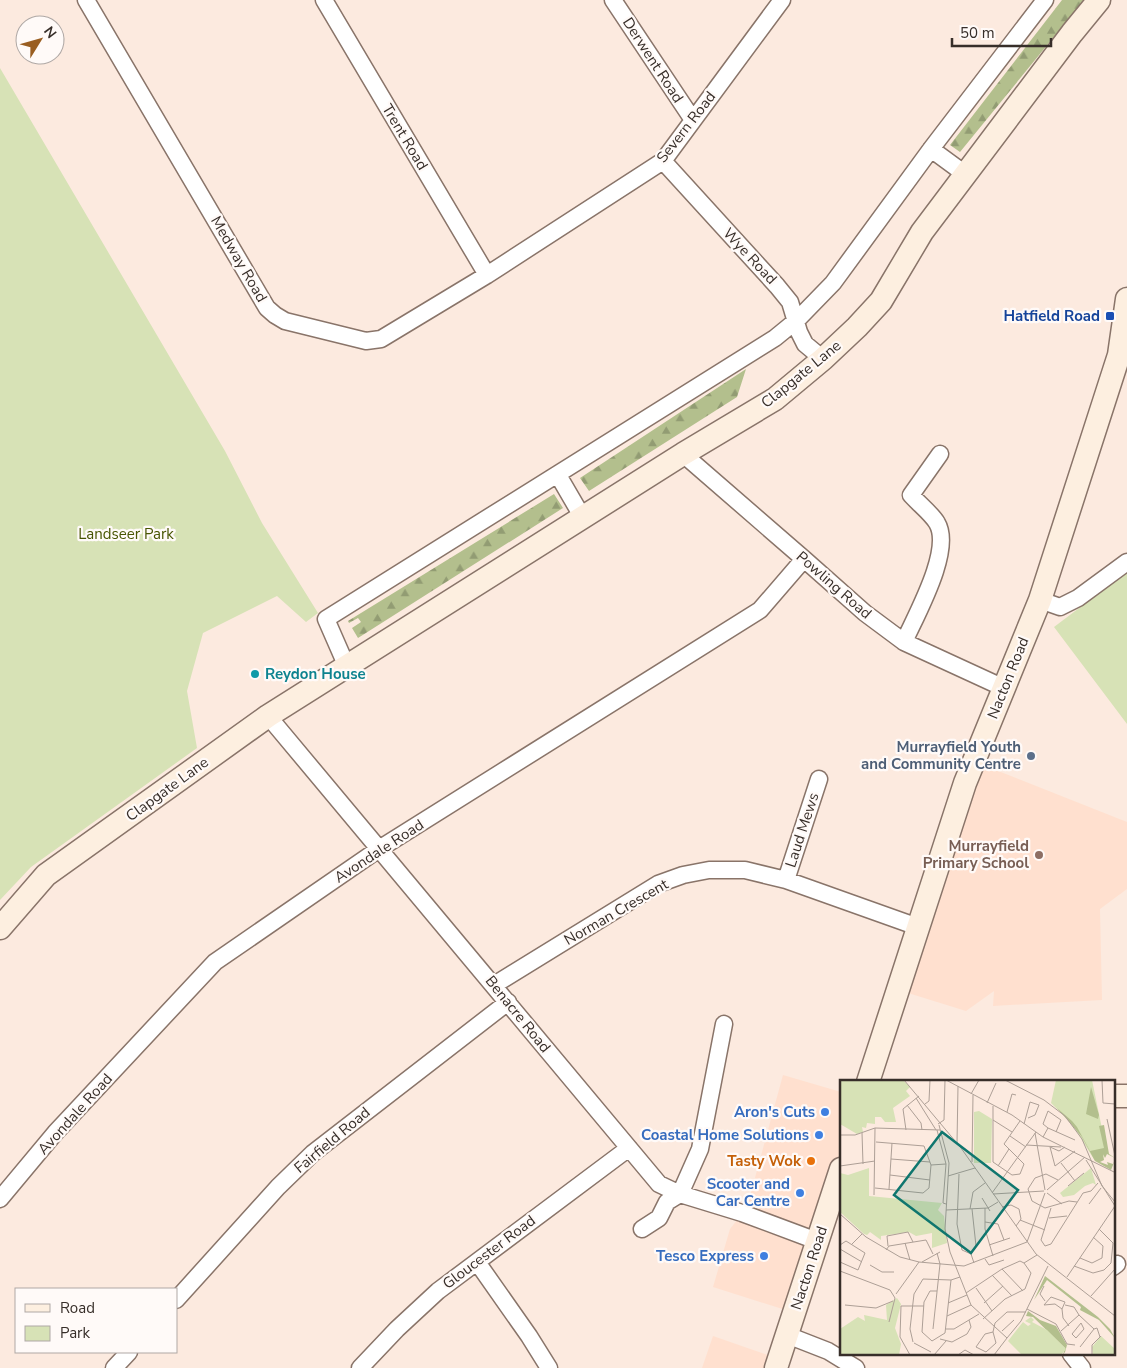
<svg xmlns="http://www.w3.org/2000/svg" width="1127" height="1368" viewBox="0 0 1127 1368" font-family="'Nunito Sans',sans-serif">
  <defs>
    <pattern id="forest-firs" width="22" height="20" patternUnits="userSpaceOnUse" patternTransform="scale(1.25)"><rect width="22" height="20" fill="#b3bf8d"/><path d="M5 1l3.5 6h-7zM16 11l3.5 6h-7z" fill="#929c73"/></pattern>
  </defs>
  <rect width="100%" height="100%" fill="#fceadf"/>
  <!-- built -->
  <path fill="#ffe0cf" d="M983,765l144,57v67l-27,20 2,91 -109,6 1,-15 -28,20 -58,-18z
    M783,1075l58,17v77l-46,144 -82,-26 17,-58 17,-22z
    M713,1336l66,23 -3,9h-74z"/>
  <!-- forest -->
  <path fill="url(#forest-firs)" d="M1062,0h22l-124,152 -10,-7z
    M746,369l-9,28 -148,94 -9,-13z
    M554,494l9,14 -205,130 -6,-10 9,-6 -3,-4 -9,5 -1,-2z"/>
  <!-- green -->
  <path fill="#d7e2b6" d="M0,68l225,383 37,72 56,90 -12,9 -29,-26 -74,37 -16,58 10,57 -166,119 -31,33z
    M1127,572v152l-73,-97z"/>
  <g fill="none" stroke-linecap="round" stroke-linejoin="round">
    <!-- street casing -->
    <g stroke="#897469" stroke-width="19">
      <path id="street" d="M86,0l181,308 8,7 10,6 81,20 15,-2 106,-64 176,-114 119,-161
        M324,0l163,275
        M613,0l80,120
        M931,149l34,25
        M663,161l114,125 13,16 9,30 6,12 18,15
        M683,454l121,105 61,54 39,29 100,46
        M558,475l25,43
        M1040,600l20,7 18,-9 49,-36
        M904,642c12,-27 49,-92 33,-119 -5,-9 -19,-20 -26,-28l29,-41
        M347,667l-21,-48 449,-281 22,-18 36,-37 98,-134 114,-149
        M268,716l391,468 21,10 62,19 75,28
        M786,880l33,-101
        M494,985l164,-101 25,-9 26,-5h36l41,10 132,47
        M0,1199l55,-66 160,-171 164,-113 381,-239 44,-51
        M642,1229l17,-11 8,-16 13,-8 20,-45 24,-125
        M477,1262l52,74 20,32
        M1113,1267l4,-3
        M176,1300l102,-113 35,-34 195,-151
        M787,1335l41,16 28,17
        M1071,1354l11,14
        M114,1368l15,-16
        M360,1368l37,-39 41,-38 191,-143"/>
    </g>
    <!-- secondary casing -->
    <g stroke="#897469" stroke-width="25">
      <path id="secondary" d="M0,928l46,-53 222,-159 415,-262 92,-55 48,-40 34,-32 24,-26 41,-69 150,-199 27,-33
        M868,1082l97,-299 75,-183 79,-245 8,-56
        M1113,1096h14
        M776,1368l65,-199"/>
    </g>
    <!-- street -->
    <use href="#street" stroke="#fff" stroke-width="16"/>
    <!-- secondary -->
    <use href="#secondary" stroke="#fdefe0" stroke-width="22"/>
  </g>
  <!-- markers -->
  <rect fill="#1a4fb4" stroke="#fffaf8" stroke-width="2" x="1105" y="311" width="10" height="10" rx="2.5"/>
  <circle fill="#0f9aa8" stroke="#fffaf8" stroke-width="2" cx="255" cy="674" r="5"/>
  <circle fill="#5c6f8a" stroke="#fffaf8" stroke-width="2" cx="1031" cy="756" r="5"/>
  <circle fill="#8d6e63" stroke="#fffaf8" stroke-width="2" cx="1039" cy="855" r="5"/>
  <g fill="#3f7fe0" stroke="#fffaf8" stroke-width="2">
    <circle cx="825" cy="1112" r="5"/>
    <circle cx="819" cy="1135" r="5"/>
    <circle cx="800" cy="1193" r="5"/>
    <circle cx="764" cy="1256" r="5"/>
  </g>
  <circle fill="#e8710a" stroke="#fffaf8" stroke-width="2" cx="811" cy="1161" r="5"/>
  <g text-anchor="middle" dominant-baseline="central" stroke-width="4.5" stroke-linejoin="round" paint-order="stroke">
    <!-- street labels -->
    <g font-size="15" fill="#372e29" stroke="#fffaf8">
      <text transform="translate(653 60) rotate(57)">Derwent Road</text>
      <text transform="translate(686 127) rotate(-52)">Severn Road</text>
      <text transform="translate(405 137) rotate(59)">Trent Road</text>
      <text transform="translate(750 256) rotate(47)">Wye Road</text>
      <text transform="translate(239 259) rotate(60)">Medway Road</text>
      <text transform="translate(801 374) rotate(-39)">Clapgate Lane</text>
      <text transform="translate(834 585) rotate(41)">Powling Road</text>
      <text transform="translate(1008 678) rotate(-68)">Nacton Road</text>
      <text transform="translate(167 789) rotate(-36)">Clapgate Lane</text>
      <text transform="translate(802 830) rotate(-72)">Laud Mews</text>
      <text transform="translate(379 851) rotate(-33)">Avondale Road</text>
      <text transform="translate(616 912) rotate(-30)">Norman Crescent</text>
      <text transform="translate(518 1014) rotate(51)">Benacre Road</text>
      <text transform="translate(75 1114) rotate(-48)">Avondale Road</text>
      <text transform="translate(332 1140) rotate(-40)">Fairfield Road</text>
      <text transform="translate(489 1252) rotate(-37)">Gloucester Road</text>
      <text transform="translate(809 1268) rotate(-72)">Nacton Road</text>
    </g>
    <!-- transit labels -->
    <g font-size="15" font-weight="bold" fill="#164399" stroke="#fffaf8" text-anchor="end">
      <text x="1100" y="316">Hatfield Road</text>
    </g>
    <!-- park labels -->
    <g font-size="15" fill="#485502" stroke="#fffaf8">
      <text x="126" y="534">Landseer Park</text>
    </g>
    <!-- culture labels -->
    <g font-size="15" font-weight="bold" fill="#0d838f" stroke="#fffaf8" text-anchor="start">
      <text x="265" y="674">Reydon House</text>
    </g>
    <!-- service labels -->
    <g font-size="15" font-weight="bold" fill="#4e5e75" stroke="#fffaf8" text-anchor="end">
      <text x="1021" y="747">Murrayfield Youth<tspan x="1021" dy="17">and Community Centre</tspan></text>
    </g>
    <!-- education labels -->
    <g font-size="15" font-weight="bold" fill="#785e54" stroke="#fffaf8" text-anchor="end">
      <text x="1029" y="846">Murrayfield<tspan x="1029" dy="17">Primary School</tspan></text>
    </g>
    <!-- shop labels -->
    <g font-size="15" font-weight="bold" fill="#366cbe" stroke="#fffaf8" text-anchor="end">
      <text x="815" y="1112">Aron's Cuts</text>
      <text x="809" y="1135">Coastal Home Solutions</text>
      <text x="790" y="1184">Scooter and<tspan x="790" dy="17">Car Centre</tspan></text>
      <text x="754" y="1256">Tesco Express</text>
    </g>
    <!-- food labels -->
    <g font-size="15" font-weight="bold" fill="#c56008" stroke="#fffaf8" text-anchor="end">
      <text x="801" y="1161">Tasty Wok</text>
    </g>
  </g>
  <!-- overview -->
  <g transform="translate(840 1080)">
    <rect width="275" height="275" fill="#fceadf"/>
    <path d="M216,0h36l15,73 -12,8 -23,-37 -21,-21z" fill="#d7e2b6"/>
    <path d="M251,7l8,28 -1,4 -12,-5zM217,28l15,13 5,6 13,24 14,-3 -5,-22 5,-1 5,29 6,4 -8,-4 -2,4 -2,-4 1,6 -4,2 8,3 -1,-3 6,2 2,-4 -4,10 -16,-9 -13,-24zM205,196l53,41 12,12 5,9 -16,-18 -19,-10 1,-3 -34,-27 -13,20zM188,231l12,9 16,6 11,19 -2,7 -2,3 2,-7 -32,-31 -7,-1z" fill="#b3bf8d"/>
    <path d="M0,0h63l7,7 -4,4 4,5 -17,12 3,14h-11l-4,-5h-6v7l-8,-1 -1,5 -4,-1 1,5 -6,2 -17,-10zM139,31l13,8 -1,44h-17v-51zM29,88v28l73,7 -4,7 6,6 3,27 -15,5v-15l-16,3 -7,-4 -28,4v4l-11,-8 -3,3 -3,-1 -24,-22v-39l8,2zM251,88l5,17 -3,-2 -8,3 -11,9 -11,2 -3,-4zM57,218l4,6 -6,24 6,16 -2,11 -59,-1v-25l18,-12 7,4 -1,-6 23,5 -1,-15zM191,237l3,3 -2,2 15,8 19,19 -5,6h-39l-14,-14 15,-19 5,4 3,-2 -6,-3zM261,256l14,13v6h-22l-1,-8z" fill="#d7e2b6"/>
    <path fill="none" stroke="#ad9f96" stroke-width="1" d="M64,0l57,68 75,106 79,62M106,0l66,35 31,22 71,35M165,0l39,20 21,16 17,23 20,47 13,16M262,0l1,23 12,1M131,14l8,-14M76,18l20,32M147,23l9,-20M85,24l4,-3 1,-21M67,25l14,18 1,7M153,26v56l19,13 8,-1 4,-10 -20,-20 16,-23M167,32l5,-18 4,1M267,39l8,37M153,40l19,12M98,44l6,-4 1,-40M184,44l6,-22 9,3 -4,10 -7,3M99,45l10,38 -4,66 5,23 21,53 36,33M208,48l27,12M66,50l-3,-21 16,-13M97,50l9,34 -3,39 3,1M22,53l1,31M195,53l10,57M0,55h15l20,-7 65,2M170,56l16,11M203,57l5,-9 -5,-4 5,-13 13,9 -5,12M117,63l1,-57M186,65l35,2M210,67l5,19M210,67l9,4 6,-4M51,79l39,3M132,82l1,-67M221,83l14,18M91,85l15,-1M0,86l35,-5M158,86l11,-17M215,86l20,-15M119,94l-2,50 5,26 9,4 3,9M50,95l40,5M108,96l27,-8M218,100l-12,-6 -11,4 -7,11 4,12 13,7 24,-7 8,1M228,106l16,-13M35,108l48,5 6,-5 2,-23 -7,-19 -48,-4M49,109l3,-46M207,110l38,-33M152,113l44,-61M207,113l15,11M153,114l51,-3M34,115l1,-67M142,118l8,13M249,124l12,-16M162,127l9,-2 8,4 2,10 -5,7M145,128v21l8,27M211,128l-10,32 4,6 6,-2 32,-51 8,-2 7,-8M130,129l3,-17 12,-9M106,130l42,-2 10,-6M0,134l26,23 34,20 19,5 45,4 63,-24 18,-49M209,138l18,-2M180,140l25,10M145,142l13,2 6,16M65,163l5,17M0,165l6,-4 19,12 -7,17 -18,-8M11,165l11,-11M149,165l21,-7M48,166l-1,-10 21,-4 5,10M0,169l22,13M46,170l3,-4 37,-6 7,14M131,174l5,-8 -4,-37M240,178l12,5 10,-5 1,-12 -10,-9M145,179l4,6 15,-5M82,182l18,-10M184,183l13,-8M30,185l12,7h12M234,186l19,7 11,-3 7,-7 2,-20 -14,-14M162,189l21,22M0,191l50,19 5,8 -6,24M152,195l20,21M227,197l48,-71 -29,-46M204,206l-4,8 5,7M136,208l16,23M126,213l36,-24 18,-8 4,2M56,214l23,-32M251,216l24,-27M211,217l14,5 -3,7 -7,-5 -11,1zM108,223l19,-8M144,223l19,-17M5,225l31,3 17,-7M225,225l9,2 5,8M187,229l29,15 11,20 8,1M222,229l1,9 6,8M107,236l24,-11M143,239l22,-20 20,-10 6,-16 -7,-10M241,243l3,6 -8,9 -4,-4zM93,249l7,-65 -3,-11M106,249h8l25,-15M162,251l12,-11M221,251l18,-16 15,14M153,252l3,11 -10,9 -10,-5 9,-13 8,-2 2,-9 12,-11h19M167,258l14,-17 27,-55M100,259l12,3 15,-8 4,-7 -2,-7M92,261l13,-8 6,-53M92,261l-10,-9 2,-30 6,-11h7M73,262l-3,-13 4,-35 9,-15 28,1 9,-3M74,263l17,9M240,267l14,-18 3,-1 3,9M70,275l-10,-18 1,-31h23M94,275l12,-14M118,275l7,-5 9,5M154,275l13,-17M252,275v-10l9,-9"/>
    <path fill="#0f766e" fill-opacity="0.15" stroke="#0f766e" stroke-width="2.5" d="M102,52l76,58 -47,63 -77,-58z"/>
    <rect width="275" height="275" fill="none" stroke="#372e29" stroke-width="2.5"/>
  </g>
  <!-- legend -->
  <rect x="15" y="1288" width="162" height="65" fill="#fffaf8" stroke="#afa8a5"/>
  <rect x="25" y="1304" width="25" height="8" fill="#fdefe0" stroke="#afa8a5"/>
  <text x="60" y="1313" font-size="15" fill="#372e29">Road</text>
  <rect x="25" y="1326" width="25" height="15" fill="#d7e2b6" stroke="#afa8a5"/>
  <text x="60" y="1338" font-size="15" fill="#372e29">Park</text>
  <!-- north arrow -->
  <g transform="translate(40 40) rotate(53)"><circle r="24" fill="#fffaf8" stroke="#afa8a5"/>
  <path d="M0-4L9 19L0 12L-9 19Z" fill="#9a5e21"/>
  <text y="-8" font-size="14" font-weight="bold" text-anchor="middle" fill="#372e29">N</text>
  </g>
  <!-- scale -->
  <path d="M952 38v8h99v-8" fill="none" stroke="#372e29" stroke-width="2.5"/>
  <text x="960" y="38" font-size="15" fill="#372e29" stroke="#fffaf8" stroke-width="4" paint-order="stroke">50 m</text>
</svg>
